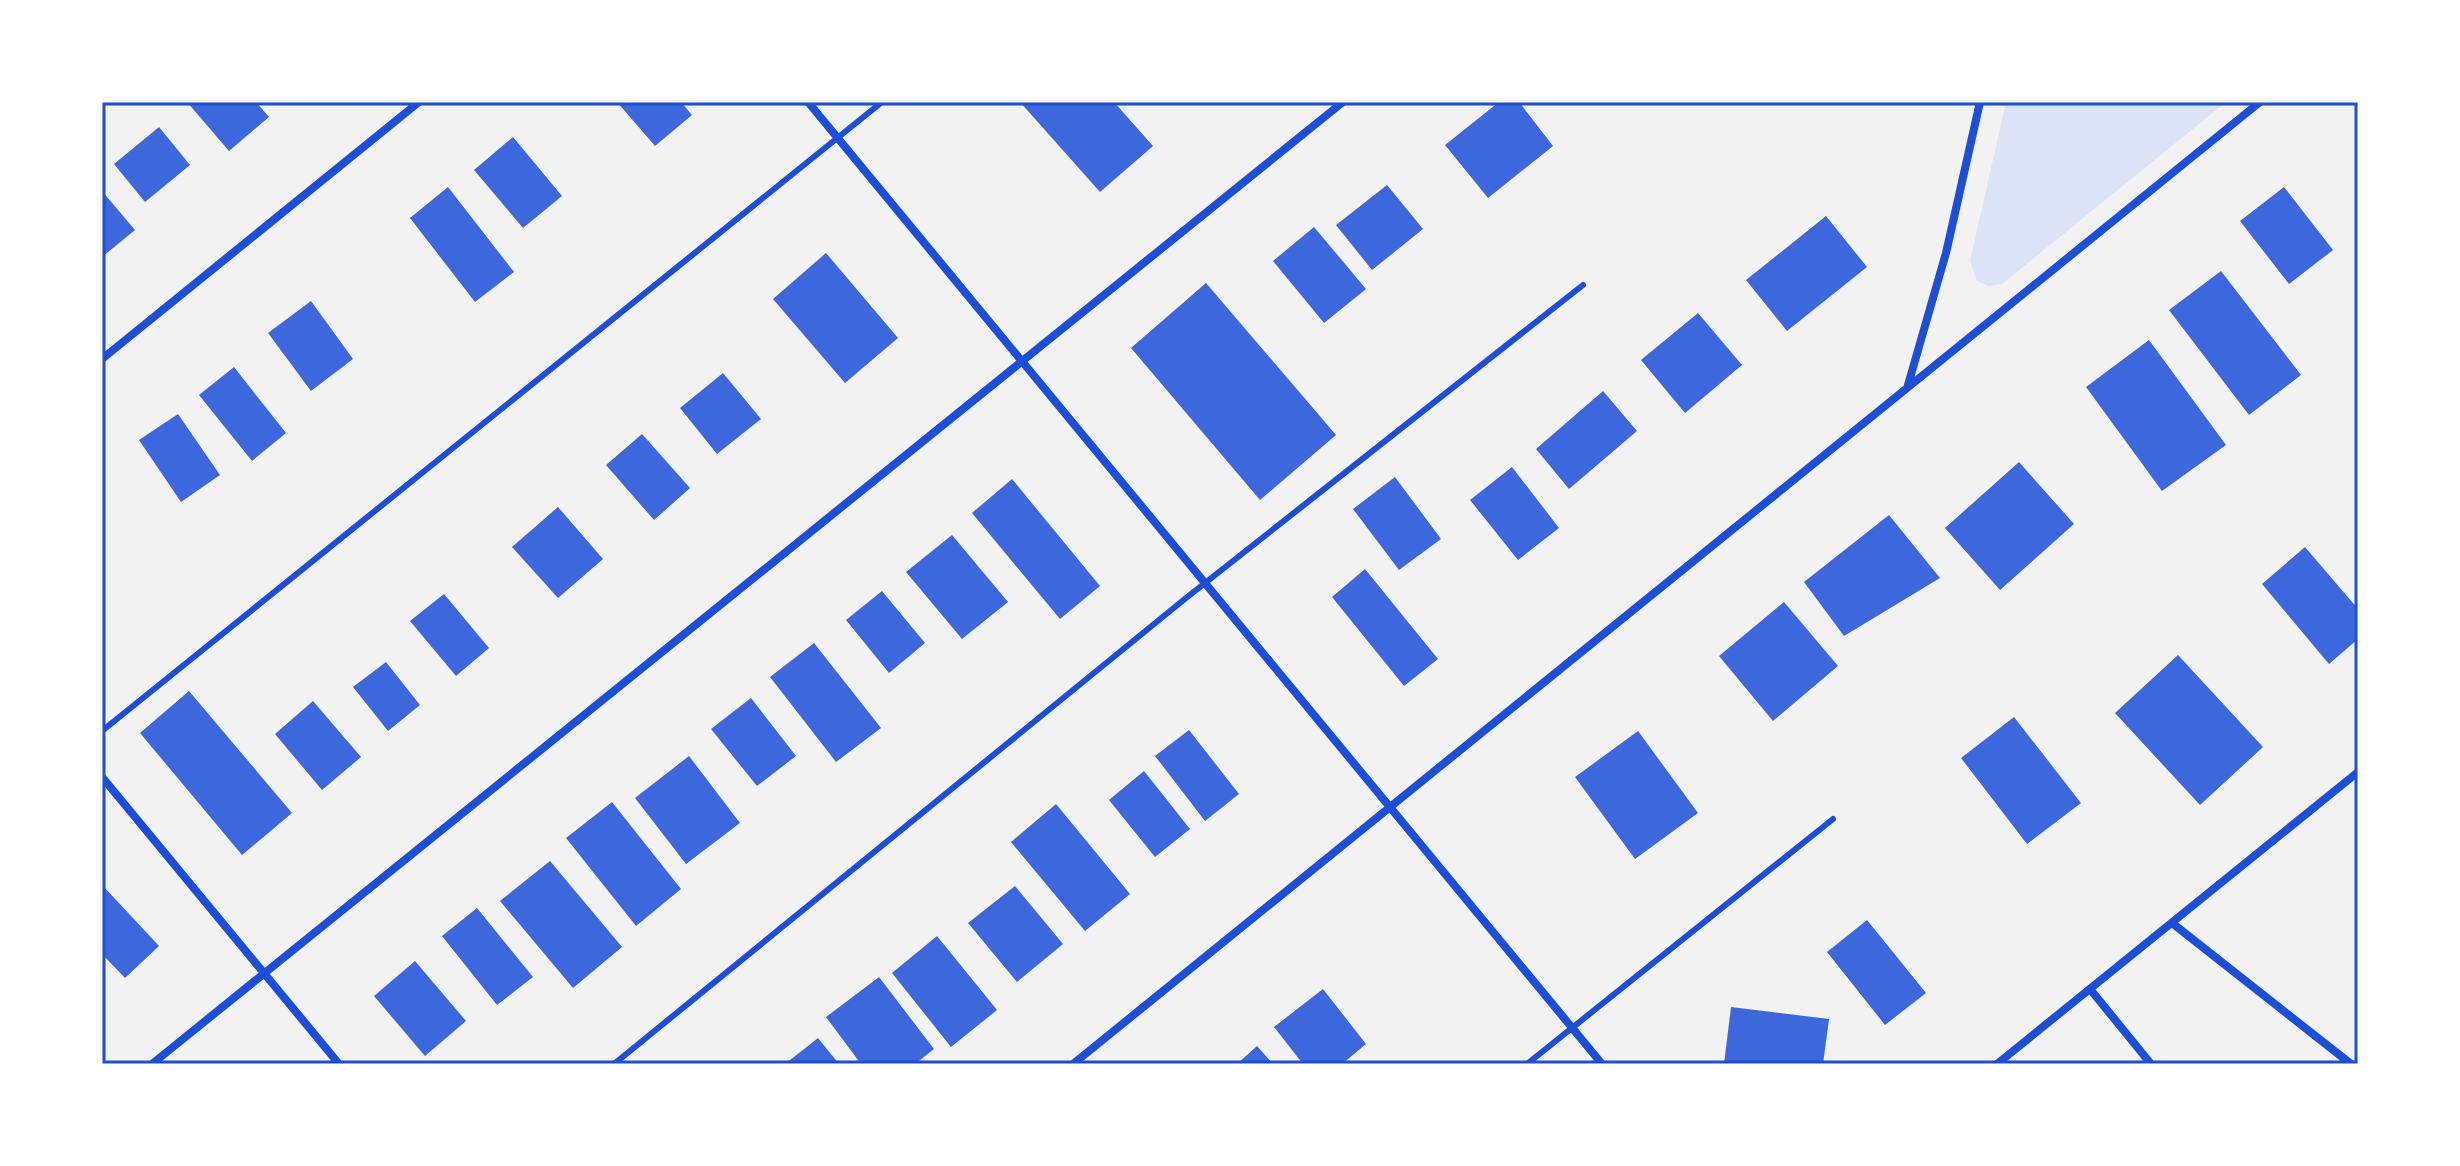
<svg xmlns="http://www.w3.org/2000/svg" width="2460" height="1166" viewBox="0 0 2460 1166" font-family="'IBM Plex Sans',sans-serif">
  <rect width="100%" height="100%" fill="#f2f2f2"/>
  <!-- green -->
  <path fill="#dbe4f7" d="M2006,102h220l-224,182 -14,2 -11,-5 -7,-20z"/>
  <!-- building -->
  <path fill="#3d67dc" d="M187,102h69l13,15 -40,34z
    M617,102h64l11,13 -37,31z
    M1020,102h94l39,44 -53,46z
    M1499,102h20l34,44 -65,52 -43,-53z
    M159,127l31,38 -45,37 -31,-38z
    M513,137l49,59 -39,32 -49,-58z
    M1387,185l36,44 -51,41 -36,-45z
    M448,187l66,85 -39,30 -65,-84z
    M2284,187l49,63 -44,34 -49,-63z
    M102,191l33,39 -33,27z
    M1826,216l41,51 -80,64 -41,-51z
    M1314,227l52,62 -42,34 -51,-62z
    M826,253l72,85 -53,45 -72,-84z
    M2221,271l80,104 -52,40 -80,-105z
    M1206,283l130,152 -76,65 -129,-152z
    M311,301l42,58 -42,32 -43,-58z
    M1698,313l44,52 -57,48 -44,-53z
    M2149,340l77,105 -64,46 -76,-104z
    M234,367l52,66 -34,28 -53,-66z
    M723,373l38,46 -44,35 -37,-46z
    M1603,391l34,40 -68,58 -33,-40z
    M178,414l42,61 -39,27 -42,-62z
    M642,434l48,54 -36,32 -48,-55z
    M2019,462l55,62 -74,66 -55,-62z
    M1512,467l47,61 -41,32 -48,-60z
    M1395,477l46,62 -42,31 -46,-61z
    M1012,479l88,107 -40,33 -88,-106z
    M558,507l45,52 -45,39 -46,-51z
    M1889,515l51,63 -96,58 -40,-54z
    M952,535l56,67 -46,37 -56,-67z
    M2305,547l53,62v30l-29,25 -67,-80z
    M1365,569l73,90 -34,27 -72,-89z
    M882,591l43,52 -36,30 -43,-53z
    M444,594l45,54 -33,28 -46,-55z
    M1784,602l54,64 -65,55 -54,-65z
    M814,643l67,85 -45,34 -66,-85z
    M2178,655l85,92 -63,58 -85,-92z
    M386,662l34,43 -32,26 -35,-44z
    M189,691l103,122 -50,42 -102,-122z
    M751,698l45,58 -39,30 -46,-57z
    M313,701l48,56 -39,33 -47,-56z
    M2014,717l67,86 -54,41 -66,-86z
    M1189,730l50,64 -34,27 -50,-65z
    M1638,731l60,82 -63,46 -60,-82z
    M689,756l51,67 -54,41 -51,-66z
    M1144,771l46,58 -35,28 -46,-57z
    M612,802l69,87 -45,37 -70,-88z
    M1056,804l74,90 -45,37 -74,-89z
    M550,861l72,86 -49,41 -73,-87z
    M1015,886l48,58 -46,38 -49,-59z
    M104,887l55,59 -34,32 -23,-24z
    M477,908l56,69 -36,28 -55,-69z
    M1867,920l59,73 -41,32 -58,-73z
    M937,936l60,74 -46,37 -59,-74z
    M415,961l51,60 -41,35 -51,-60z
    M879,977l55,72 -19,15h-54l-35,-47z
    M1323,989l43,55 -24,20h-39l-29,-37z
    M1731,1007l98,12 -6,45h-99z
    M818,1038l21,26h-54z
    M1257,1046l16,18h-36z"/>
  <g fill="none" stroke-linecap="round" stroke-linejoin="round">
    <!-- service -->
    <path stroke="#1d4ed8" stroke-width="6" d="M102,731l780,-629
      M614,1064l572,-466 397,-313
      M1527,1064l306,-245"/>
    <!-- minor -->
    <path stroke="#1d4ed8" stroke-width="8" d="M808,102l794,962
      M102,359l317,-257
      M1908,385l38,-132 34,-151
      M102,777l237,287
      M2172,923l179,141
      M2090,989l61,75
      M152,1064l1191,-962
      M1073,1064l1187,-962
      M1997,1064l361,-292"/>
  </g>
  <!-- border -->
  <rect width="2460" height="1166" fill="none" stroke="#ffffff" stroke-width="208"/>
  <rect x="104" y="104" width="2252" height="958" fill="none" stroke="#1d4ed8" stroke-width="3"/>
</svg>
